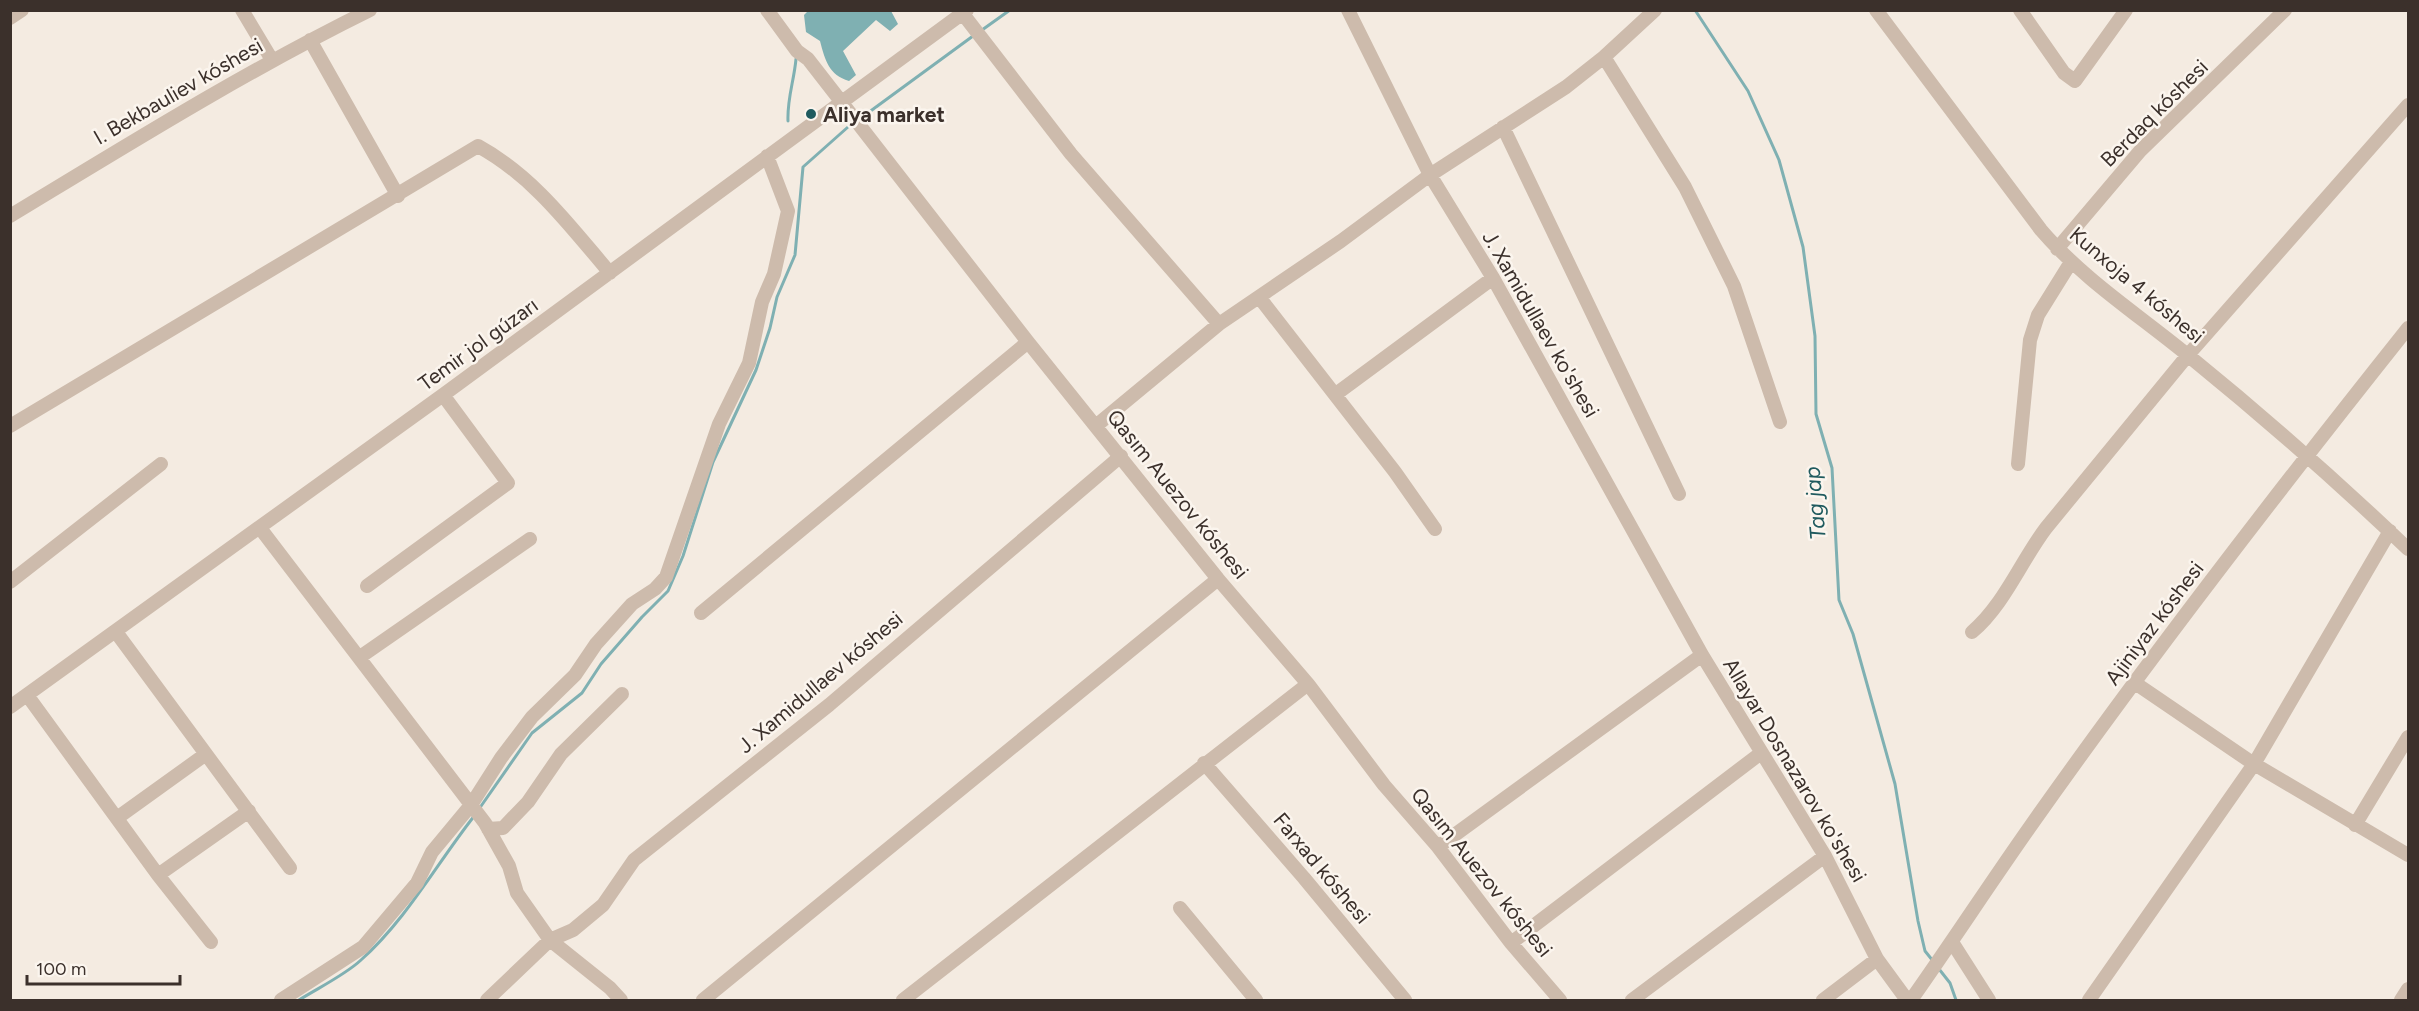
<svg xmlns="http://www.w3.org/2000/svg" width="2419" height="1011" viewBox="0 0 2419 1011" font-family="Figtree,sans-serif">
  <rect width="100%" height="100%" fill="#f4ebe1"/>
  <!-- water -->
  <path fill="#7fb0b2" d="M808,11h83l7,13 -8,7 -14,-11 -33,31 13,24 -7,6c-20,-6 -24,-21 -29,-40l-14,-9 -2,-17z"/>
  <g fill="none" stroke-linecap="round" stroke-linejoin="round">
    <!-- stream -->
    <path stroke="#7fb0b2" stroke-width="3" d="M1695,10l53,81 31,69 24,87 12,89 1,78 16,54 7,132 14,34 42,150 23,137 7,30 8,10
      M982,30l28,-20
      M861,118l112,-82
      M788,121c-1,-22 6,-40 8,-62
      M479,809l53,-76 50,-40 19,-29 41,-47 26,-26 15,-35 30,-94 43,-92 14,-42 7,-31 18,-42 8,-88 45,-40
      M1939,969l11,14 6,17
      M299,1000c19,-12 46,-25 62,-40 46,-41 76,-97 114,-145"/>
    <!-- minor -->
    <path stroke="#cdbbac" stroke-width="14" d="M242,10l30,50
      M767,10l30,41 11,8 220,283 190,237 90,105 76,101 54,62 73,96 49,57
      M1348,10l82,165 63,103 209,377 123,201 52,103 30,41
      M1876,10l165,220c43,50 98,85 149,127 75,61 148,125 218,192
      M2020,10l44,63 11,8 51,-71
      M963,14l108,140 148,170
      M10,18l12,-8
      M310,40l88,156
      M1604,57l81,130 49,99 46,136
      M1503,127l176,367
      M10,216c119,-72 236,-145 360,-206
      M2057,249l83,-98 145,-141
      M1259,297l136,175 40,57
      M1336,394l157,-116
      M1097,425l122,-101 122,-83 89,-66 136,-88 38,-30 51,-47
      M10,426l468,-280c55,30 92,80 132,127
      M2018,464l12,-124 8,-25 33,-53
      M260,528l225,295 24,43 8,27 33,47 60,48 11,12
      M10,582l151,-118
      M367,586l141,-103 -65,-88
      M701,613l327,-271
      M116,632l174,236
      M1972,632c32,-27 49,-71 74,-104l142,-173 220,-250
      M360,657l170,-118
      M2135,683l119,81 154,91
      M27,695l131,180 53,67
      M10,707l433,-312 524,-385
      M1204,763l100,115 101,122
      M117,818l89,-64
      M2355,825l53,-88
      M488,829l15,-1 25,-26 33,-48 61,-60
      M1438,847l264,-192
      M158,875l91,-64
      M1180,908l76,92
      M1952,942l37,58
      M1511,943l250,-190
      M281,1000l82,-53 54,-64 15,-31 39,-47 30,-47 31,-41 43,-42 21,-31 36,-40 23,-15 11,-12 53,-153 30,-61 13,-61 12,-28 14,-63 -21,-55
      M487,1000l63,-60 23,-10 30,-25 31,-45 195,-155 292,-249
      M703,1000l515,-421
      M903,1000l405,-316
      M1632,1000l193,-144
      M1823,1000l54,-41
      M1911,1000c41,-58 80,-118 121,-176 119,-169 247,-334 376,-496
      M2089,1000l165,-236 136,-233
      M2401,1000l7,-11"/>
  </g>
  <!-- markers -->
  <circle fill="#1f5a5e" stroke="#fbf5ee" stroke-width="2" cx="811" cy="114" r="6"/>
  <g text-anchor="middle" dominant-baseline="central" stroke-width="5" stroke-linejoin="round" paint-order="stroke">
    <!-- street labels -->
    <g font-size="21" fill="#3b302b" stroke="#fbf5ee">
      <text transform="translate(178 91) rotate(-30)">I. Bekbauliev kóshesi</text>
      <text transform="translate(2154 113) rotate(-45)">Berdaq kóshesi</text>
      <text transform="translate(2137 285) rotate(40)">Kunxoja 4 kóshesi</text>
      <text transform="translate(1541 324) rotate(60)">J. Xamidullaev ko'shesi</text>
      <text transform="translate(478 344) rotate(-36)">Temir jol gúzarı</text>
      <text transform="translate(1178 494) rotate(51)">Qasım Auezov kóshesi</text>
      <text transform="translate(2154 623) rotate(-53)">Ajiniyaz kóshesi</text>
      <text transform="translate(820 682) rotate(-40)">J. Xamidullaev kóshesi</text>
      <text transform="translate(1795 770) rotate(59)">Allayar Dosnazarov ko'shesi</text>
      <text transform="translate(1322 868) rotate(50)">Farxad kóshesi</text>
      <text transform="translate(1482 872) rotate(51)">Qasım Auezov kóshesi</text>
    </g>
    <!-- poi labels -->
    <g font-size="21" font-weight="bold" fill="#3b302b" stroke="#fbf5ee" text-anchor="start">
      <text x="823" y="114">Aliya market</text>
    </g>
    <!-- water labels -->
    <g font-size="22" font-style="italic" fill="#1f5a5e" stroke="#fbf5ee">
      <text transform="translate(1815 503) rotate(-95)">Tag jap</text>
    </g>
  </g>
  <!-- border -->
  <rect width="2419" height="1011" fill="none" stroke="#3b302b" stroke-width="24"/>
  <!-- scale -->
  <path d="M27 975v9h153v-9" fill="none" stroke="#3b302b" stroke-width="3"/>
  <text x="36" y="975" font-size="18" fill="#3b302b" stroke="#fbf5ee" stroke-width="4.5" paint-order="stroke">100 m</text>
</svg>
